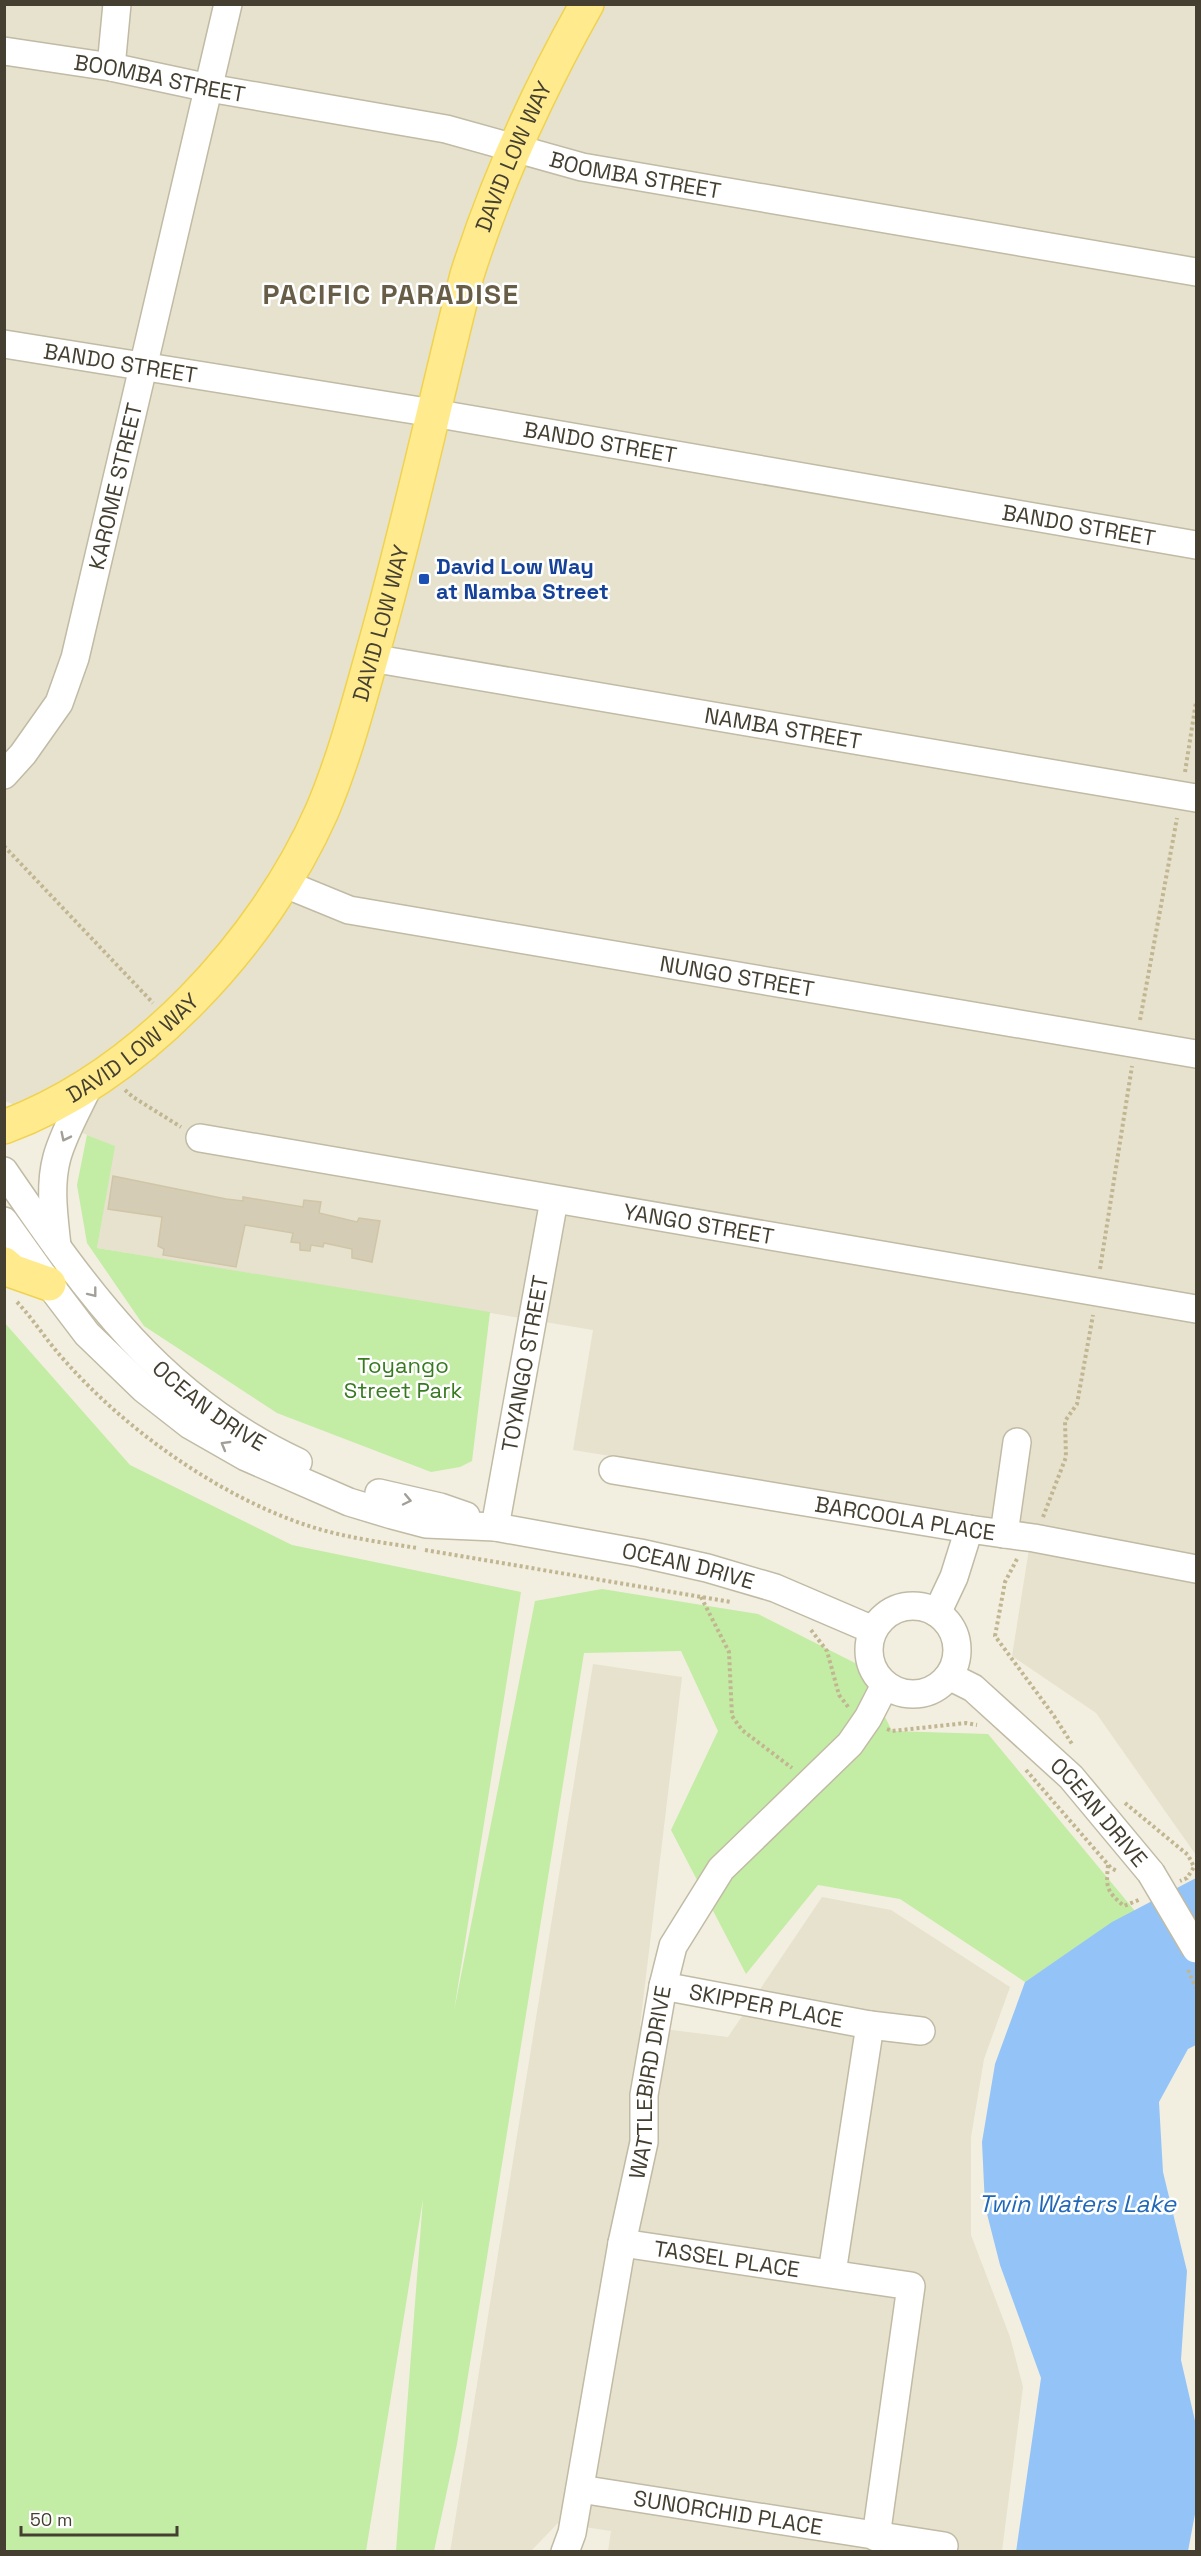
<svg xmlns="http://www.w3.org/2000/svg" width="1201" height="2556" viewBox="0 0 1201 2556" font-family="'Space Grotesk',sans-serif">
  <rect width="100%" height="100%" fill="#f2efe0"/>
  <!-- residential -->
  <path fill="#e7e2ce" d="M4,5h1192v1850l-100,-142 -84,-57 21,-132 -460,-74 20,-120 -496,-82 17,-102 -109,-45z
    M593,1664l89,13 -42,349 88,11 94,-140 69,13 119,77 -26,72 -13,78v98l39,102 13,50 -21,164h-394l3,-20 -53,-8 -27,28 -81,1z"/>
  <!-- green -->
  <path fill="#c3eca4" d="M87,1135l28,11 -18,102 393,64 -18,149 -12,6 -29,5 -154,-59 -133,-87 -57,-83 -10,-58z
    M4,1322l126,143 162,80 229,47 -67,419 81,-410 67,-12 156,25 101,51 33,66 96,3 147,177 -23,12 -87,59 -125,-83 -82,-14 -72,89 -75,-144 47,-99 -37,-80 -97,2 -127,791 -23,107h-38l27,-352 -57,352h-361z"/>
  <!-- water -->
  <path fill="#94c4f7" d="M1196,1878v167l-8,4 -29,53 4,70 24,99 -6,89 15,65v84l-8,42 -172,1 25,-174 -41,-113 -15,-59 -3,-64 13,-78 30,-82 87,-60z"/>
  <!-- building -->
  <path fill="#d4ccb5" stroke="#d0c5a7" stroke-width="1.5" d="M113,1176l113,23 17,2v-4l60,10 1,-7 17,2 -2,11 38,9 2,-4 21,3 -8,41 -20,-4v-9l-28,-6 -1,4 -12,-2 -1,6 -10,-1v-7l-9,-1 2,-9 -48,-8 -9,42 -73,-12 1,-6 -6,-3 4,-29 -54,-8z"/>
  <g fill="none" stroke-linecap="round" stroke-linejoin="round">
    <!-- minor casing -->
    <g stroke="#c1bba5" stroke-width="30">
      <g id="minor">
        <path id="s1" d="M4,51l107,16 98,21 237,41 136,38 614,105"/>
        <path d="M111,67l6,-63"/>
        <path id="s2" d="M4,344l429,69 763,132"/>
        <path id="s3" d="M371,658l825,140"/>
        <path id="s4" d="M4,775l19,-21 36,-51 16,-45 153,-654"/>
        <path id="s5" d="M283,883l66,27 847,144"/>
        <path id="s6" d="M200,1138l996,171"/>
        <path id="s7" d="M4,1171c82,120 158,228 294,291"/>
        <path id="s8" d="M4,1221l45,63 38,50 57,55 46,36 56,32 103,45 43,13 34,9 69,3 145,26 67,15 68,20 98,42"/>
        <path d="M57,1246c-3,-29 -8,-60 0,-89 7,-25 22,-50 33,-74"/>
        <path id="s9" d="M613,1470l356,59 65,9 162,31"/>
        <path d="M379,1493l61,14 26,9"/>
        <path id="s10" d="M495,1527l59,-327"/>
        <path d="M1004,1534l13,-92"/>
        <circle cx="913" cy="1650" r="44"/>
        <path d="M937,1613l17,-36 15,-48"/>
        <path id="s11" d="M949,1676l24,12 98,89 80,96"/>
        <path id="s12" d="M663,1986l207,39 51,6"/>
        <path id="s13" d="M622,2243l289,43 -35,251"/>
        <path d="M832,2273l38,-248"/>
        <path id="s14" d="M580,2489l364,57"/>
        <path id="s15" d="M565,2552l7,-19 50,-290 22,-101v-47l19,-109 10,-40 48,-77 129,-125 18,-26 17,-33"/>
      </g>
    </g>
    <!-- major casing -->
    <g stroke="#f0d251" stroke-width="36">
      <g id="major">
        <path id="s16" d="M4,1127c137,-51 260,-185 318,-316 23,-54 38,-113 54,-170 34,-121 60,-244 91,-366 30,-95 71,-184 120,-271"/>
        <path d="M4,1264l8,7 37,13"/>
      </g>
    </g>
    <!-- path -->
    <path stroke="#c2b692" stroke-width="4" stroke-dasharray="3 3" stroke-linecap="butt" d="M1185,772l11,-70
      M4,846l149,157
      M1140,1020l37,-202
      M125,1090l8,7 48,30
      M1100,1269l32,-203
      M17,1302c18,19 31,41 49,60 60,68 153,134 240,163 35,12 74,17 111,23
      M1043,1517l23,-60 -1,-36 12,-17 16,-89
      M425,1550l306,52
      M1017,1559l-12,23 -10,54 59,80 18,28
      M701,1597l28,55 3,64 10,14 50,38
      M811,1630l16,21 12,44 10,13
      M887,1729l5,2 74,-8 11,2
      M1026,1770l85,98 6,3
      M1125,1803l63,52 6,12 -7,11 -7,3
      M1108,1865c-2,22 -2,26 16,41l17,-7"/>
    <!-- minor -->
    <use href="#minor" stroke="#fff" stroke-width="27"/>
    <!-- major -->
    <use href="#major" stroke="#ffeb8d" stroke-width="33"/>
    <!-- minor-bridge casing -->
    <g stroke="#c1bba5" stroke-width="30" stroke-linecap="butt">
      <path id="minor-bridge" d="M1151,1873l45,76"/>
    </g>
    <!-- path-bridge -->
    <path stroke="#c2b692" stroke-width="4" stroke-dasharray="3 3" stroke-linecap="butt" d="M1188,1970l8,18"/>
    <!-- minor-bridge -->
    <use href="#minor-bridge" stroke="#fff" stroke-width="27"/>
  </g>
  <!-- one-way arrows -->
  <defs><path id="oneway-chevron" d="M-2-3.5L2.5 0L-2 3.5" fill="none" stroke-width="1.6" stroke-linecap="round" stroke-linejoin="round" transform="scale(1.5)"/></defs>
  <g stroke="#a29f98">
    <use href="#oneway-chevron" transform="translate(65 1137) rotate(116)"/>
    <use href="#oneway-chevron" transform="translate(93 1293) rotate(52)"/>
    <use href="#oneway-chevron" transform="translate(225 1445) rotate(-150)"/>
    <use href="#oneway-chevron" transform="translate(407 1500) rotate(12)"/>
  </g>
  <!-- markers -->
  <rect fill="#1a4fb4" stroke="#fff" stroke-width="2" x="418" y="573" width="12" height="12" rx="3"/>
  <g text-anchor="middle" dominant-baseline="central" stroke-width="5" stroke-linejoin="round" paint-order="stroke">
    <!-- street labels -->
    <g font-size="22" fill="#443f31" stroke="#fff">
      <text stroke="none"><textPath href="#s1" startOffset="158">BOOMBA STREET</textPath></text>
      <text stroke="none"><textPath href="#s16" startOffset="1142">DAVID LOW WAY</textPath></text>
      <text stroke="none"><textPath href="#s1" startOffset="644">BOOMBA STREET</textPath></text>
      <text stroke="none"><textPath href="#s2" startOffset="118">BANDO STREET</textPath></text>
      <text stroke="none"><textPath href="#s2" startOffset="604">BANDO STREET</textPath></text>
      <text stroke="none"><textPath href="#s4" startOffset="315">KAROME STREET</textPath></text>
      <text stroke="none"><textPath href="#s2" startOffset="1090">BANDO STREET</textPath></text>
      <text stroke="none"><textPath href="#s16" startOffset="656">DAVID LOW WAY</textPath></text>
      <text stroke="none"><textPath href="#s3" startOffset="418">NAMBA STREET</textPath></text>
      <text stroke="none"><textPath href="#s5" startOffset="465">NUNGO STREET</textPath></text>
      <text stroke="none"><textPath href="#s16" startOffset="152">DAVID LOW WAY</textPath></text>
      <text stroke="none"><textPath href="#s6" startOffset="506">YANGO STREET</textPath></text>
      <text stroke="none"><textPath href="#s10" startOffset="166">TOYANGO STREET</textPath></text>
      <text stroke="none"><textPath href="#s7" startOffset="314">OCEAN DRIVE</textPath></text>
      <text stroke="none"><textPath href="#s9" startOffset="296">BARCOOLA PLACE</textPath></text>
      <text stroke="none"><textPath href="#s8" startOffset="801">OCEAN DRIVE</textPath></text>
      <text stroke="none"><textPath href="#s11" startOffset="204">OCEAN DRIVE</textPath></text>
      <text stroke="none"><textPath href="#s12" startOffset="105">SKIPPER PLACE</textPath></text>
      <text stroke="none"><textPath href="#s15" startOffset="478">WATTLEBIRD DRIVE</textPath></text>
      <text stroke="none"><textPath href="#s13" startOffset="106">TASSEL PLACE</textPath></text>
      <text stroke="none"><textPath href="#s14" startOffset="150">SUNORCHID PLACE</textPath></text>
    </g>
    <!-- transit labels -->
    <g font-size="22" font-weight="bold" fill="#164399" stroke="#fff" text-anchor="start">
      <text x="436" y="566">David Low Way<tspan x="436" dy="25">at Namba Street</tspan></text>
    </g>
    <!-- park labels -->
    <g font-size="22" fill="#387a20" stroke="#fff">
      <text x="403" y="1365">Toyango<tspan x="403" dy="25">Street Park</tspan></text>
    </g>
    <!-- water labels -->
    <g font-size="24" font-style="italic" fill="#2168b9" stroke="#fff">
      <text x="1077" y="2203">Twin Waters Lake</text>
    </g>
    <!-- district labels -->
    <g font-size="28" font-weight="bold" letter-spacing="1.5" fill="#685e47" stroke="#fff">
      <text x="391" y="294">PACIFIC PARADISE</text>
    </g>
  </g>
  <!-- border -->
  <rect width="1201" height="2556" fill="none" stroke="#443f31" stroke-width="12"/>
  <!-- scale -->
  <path d="M21 2526v9h156v-9" fill="none" stroke="#443f31" stroke-width="3"/>
  <text x="30" y="2526" font-size="18" fill="#443f31" stroke="#ffffff" stroke-width="4.5" paint-order="stroke">50 m</text>
</svg>
